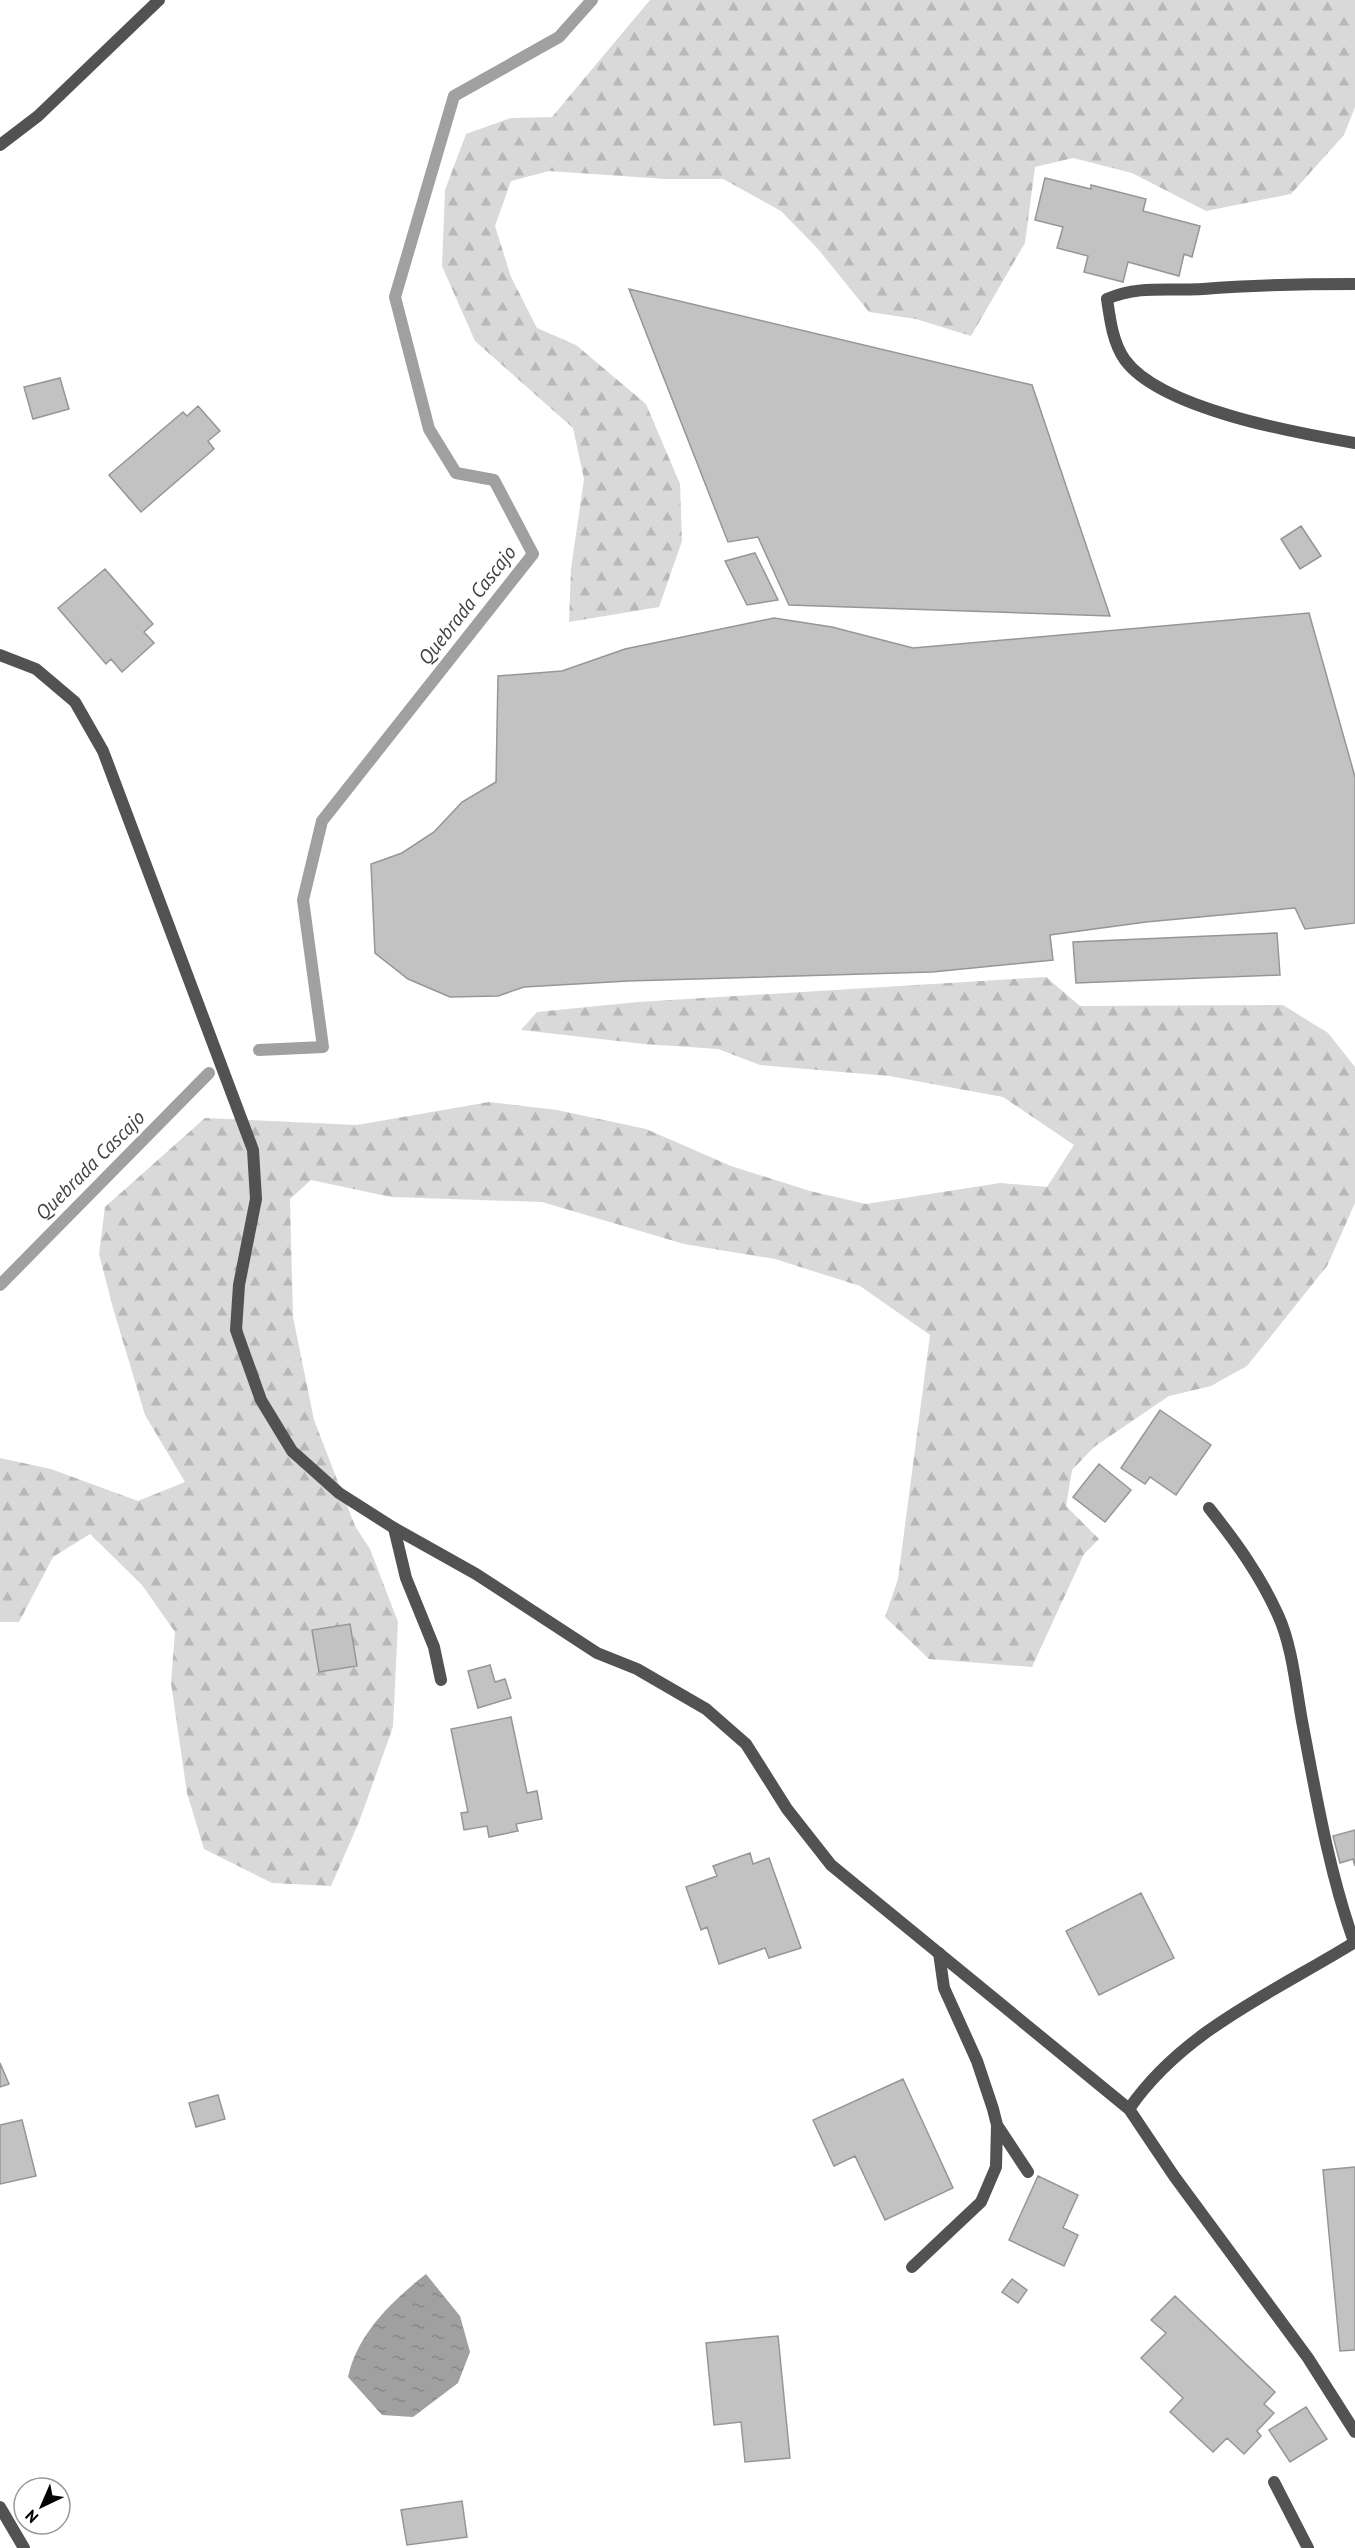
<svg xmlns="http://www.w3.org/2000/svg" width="1355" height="2548" viewBox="0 0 1355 2548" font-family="'PT Sans',sans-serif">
  <defs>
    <pattern id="forest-firs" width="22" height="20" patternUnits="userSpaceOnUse" patternTransform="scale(1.5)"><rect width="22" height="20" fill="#d9d9d9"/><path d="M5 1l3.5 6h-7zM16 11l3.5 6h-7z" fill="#b8b8b8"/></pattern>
    <pattern id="water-ripples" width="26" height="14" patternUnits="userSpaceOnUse" patternTransform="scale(1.5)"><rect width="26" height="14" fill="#a0a0a0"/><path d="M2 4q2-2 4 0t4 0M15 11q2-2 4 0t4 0" fill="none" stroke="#888"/></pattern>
  </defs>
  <rect width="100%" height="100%" fill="#fff"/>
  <!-- forest -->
  <path fill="url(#forest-firs)" d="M650,0h705v107l-11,28 -53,59 -85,17 -74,-38 -59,-15 -38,9 -10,76 -54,93 -55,-17 -47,-7 -51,-63 -37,-38 -58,-32h-58l-116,-8 -38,10 -16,45 16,51 26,51 39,17 70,59 34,80 2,57 -23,66 -90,15 2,-53 13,-90 -11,-51 -98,-87 -33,-75 3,-76 21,-56 45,-16 41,-1z
    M1046,977l34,29 203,-1 45,28 27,34v136l-28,63 -80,100 -36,20 -42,10 -75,51 -22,23 -6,36 33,33 -15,15 -52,113 -103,-8 -44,-42 13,-38 32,-244 -70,-49 -85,-27 -91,-15 -142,-42 -151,-5 -80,-17 -21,19 3,118 21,103 41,106 15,23 28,73 -5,105 -34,95 -28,64 -59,-3 -68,-34 -17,-56 -16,-110 4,-51 -33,-47 -52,-51 -37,23 -34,65h-19v-164l51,11 87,32 47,-19 -40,-67 -32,-107 -14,-54 6,-47 100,-89 152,7 132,-23 68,8 89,19 85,37 79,25 56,13 134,-21 47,4 27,-42 -71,-48 -114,-21 -129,-11 -42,-16 -74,-5 -123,-14 16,-18 101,-10z"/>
  <!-- water -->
  <path fill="url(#water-ripples)" d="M426,2274l34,42 10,36 -12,31 -45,34 -31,-2 -34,-38c9,-43 44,-76 78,-103z"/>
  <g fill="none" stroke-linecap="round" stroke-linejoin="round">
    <!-- stream -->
    <path stroke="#a0a0a0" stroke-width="12" d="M259,1050l64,-3 -20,-147 19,-79 211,-267 -39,-74 -38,-7 -27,-44 -34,-132 59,-201 105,-59 33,-37
      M0,1285l209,-212"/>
  </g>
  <!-- building -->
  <path fill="#c2c2c2" stroke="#969696" stroke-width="1.5" d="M1045,178l46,11v-4l55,14 -3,12 57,15 -8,31 -8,-3 -5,22 -51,-14 -5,20 -39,-10 4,-16 -31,-8 6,-21 -28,-7z
    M629,289l403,96 78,231 -321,-11 -31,-68 -30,5z
    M60,378l9,31 -36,10 -9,-32z
    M198,406l22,25 -12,10 6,8 -73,63 -32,-37 74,-63 4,4z
    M1301,526l20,30 -21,13 -19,-30z
    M755,553l23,47 -31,5 -22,-44z
    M105,569l48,55 -9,8 10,11 -32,29 -11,-13 -5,5 -48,-56z
    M1309,613l46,164v146l-50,6 -10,-21 -149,14 -96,13 3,25 -121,12 -304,9 -104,6 -26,9 -48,1 -42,-18 -33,-26 -4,-89 31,-11 32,-21 28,-30 34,-20 2,-106 64,-5 63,-22 149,-31 58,9 81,21z
    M1277,933l3,42 -204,8 -3,-41z
    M1160,1410l51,35 -35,50 -26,-18 -5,7 -24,-16z
    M1099,1464l32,26 -26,32 -32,-25z
    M350,1624l7,42 -38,6 -7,-42z
    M490,1665l5,17 10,-3 6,19 -33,10 -10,-37z
    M511,1717l16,76 10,-2 5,28 -26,5 2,7 -29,6 -2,-11 -23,4 -3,-17 7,-1 -17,-83z
    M1355,1830v36l-2,-7 -13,4 -7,-27z
    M750,1853l3,11 16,-6 32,90 -32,10 -4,-10 -46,16 -12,-37 -6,3 -15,-43 31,-11 -4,-10z
    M1141,1893l33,65 -75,37 -33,-64z
    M0,2063l9,21 -9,3z
    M903,2079l50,109 -68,32 -30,-64 -21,10 -21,-46z
    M218,2095l7,24 -29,8 -7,-24z
    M22,2120l14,56 -36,8v-59z
    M1355,2167v183l-15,1 -17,-181z
    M1038,2176l40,19 -15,33 15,7 -14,31 -55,-26z
    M1012,2279l15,11 -9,13 -16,-11z
    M1175,2296l100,96 -11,12 10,9 -17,18 4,5 -17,18 -17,-16 -14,14 -43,-40 13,-14 -42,-40 25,-25 -15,-13z
    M778,2336l12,122 -45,4 -4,-40 -27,3 -8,-82z
    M1306,2407l21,32 -37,23 -21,-32z
    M462,2501l5,36 -60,8 -6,-35z"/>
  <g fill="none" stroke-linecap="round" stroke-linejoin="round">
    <!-- lane -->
    <path stroke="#525252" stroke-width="12" d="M0,145l38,-29 121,-116
      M1355,284c-51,0 -101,1 -152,5 -33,2 -65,-4 -96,10 3,21 6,44 18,61 36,49 171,73 230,83
      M1209,1508c27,34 51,67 69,107 14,30 18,73 24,106 14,74 27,151 52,221
      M394,1528l12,50 28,69 7,33
      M997,2125l31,47
      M912,2267l69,-65 15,-35 1,-42 -4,-16 -16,-48 -33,-73 -5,-35
      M1274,2482l34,66"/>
    <!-- street -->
    <path stroke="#525252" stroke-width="12" d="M0,655l36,14 39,33 28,49 150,399 3,49 -17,86 -3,45 25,70 31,51 47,42 55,35 82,46 121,79 40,16 69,40 40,35 41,65 44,56 298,244 45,67 134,182 47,74
      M1129,2109c54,-79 147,-118 226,-167
      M0,2507l24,41"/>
  </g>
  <g text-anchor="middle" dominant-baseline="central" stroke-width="6" stroke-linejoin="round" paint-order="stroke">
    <!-- water labels -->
    <g font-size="20" font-style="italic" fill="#414141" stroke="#fff">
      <text transform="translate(467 605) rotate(-52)">Quebrada Cascajo</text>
      <text transform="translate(90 1165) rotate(-45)">Quebrada Cascajo</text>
    </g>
  </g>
  <!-- north arrow -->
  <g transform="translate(42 2506) rotate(224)"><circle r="28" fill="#ffffff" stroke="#999999" stroke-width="1.5"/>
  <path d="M0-4.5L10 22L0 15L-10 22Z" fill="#000000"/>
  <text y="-9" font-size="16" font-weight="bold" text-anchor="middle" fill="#000000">N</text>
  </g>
</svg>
